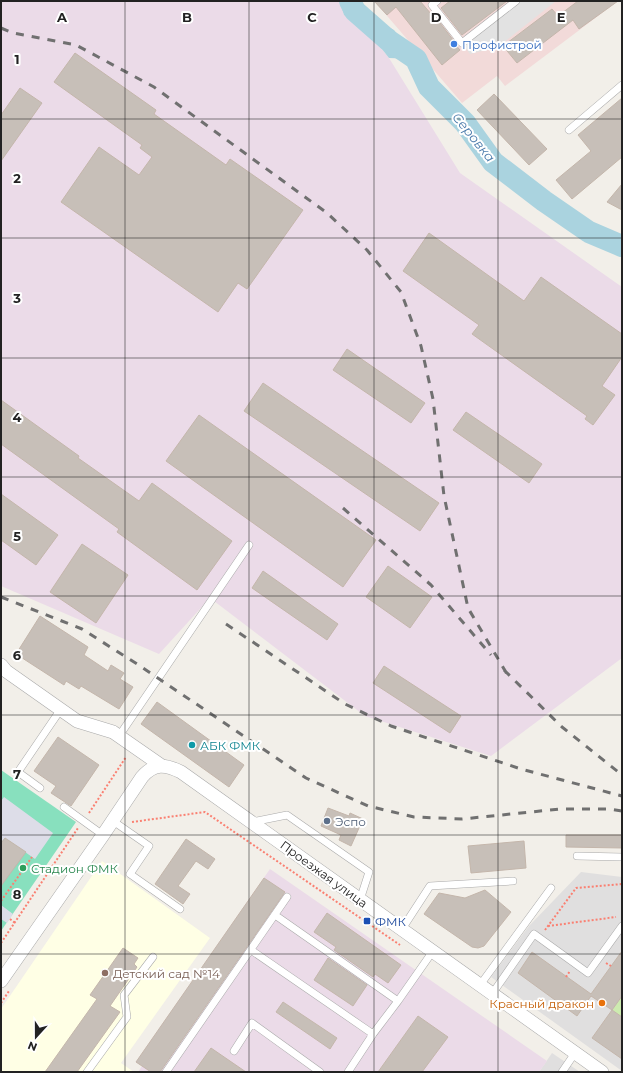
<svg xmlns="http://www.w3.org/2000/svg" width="623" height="1073" viewBox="0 0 623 1073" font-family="Montserrat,sans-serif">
  <rect width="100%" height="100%" fill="#f2efe9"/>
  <!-- residential -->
  <path fill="#e0dfdf" d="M581,872l41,5v194l-131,-94 38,-51z
    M552,1053l28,19h-41z"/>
  <!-- commercial -->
  <path fill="#f2dad9" d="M379,1h239l-113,85 -8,-10 -35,27 -86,-100z"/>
  <!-- industrial -->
  <path fill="#ebdbe8" d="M1,1h339l4,14 27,20 18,23 71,115 162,114v371l-131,98 -126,-40 -155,-118 -51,56 -158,-68z
    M270,869l277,192 -8,11h-401l4,-6 -6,-4z"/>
  <!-- education -->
  <path fill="#ffffe5" d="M102,861l108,77 -89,125 13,9h-133v-63z"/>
  <!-- grass -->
  <path fill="#cdebb0" d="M622,996v21l-10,-7z"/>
  <!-- pitch -->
  <path fill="#88e0be" d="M1,770l75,52 -75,109z"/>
  <!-- parking -->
  <path fill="#e2e2e2" d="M516,1h40l-58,46 -28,7 -8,-11z"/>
  <!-- plaza -->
  <path fill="#dddde8" d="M4,797l49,36 -18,26 -30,-21 -4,5v-42z
    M1,905l12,9 -6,9 -6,-4z"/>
  <!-- water -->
  <path fill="#aad3df" d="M340,1h21l10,17 23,12 22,29 -27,-1 -18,-23 -27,-20z"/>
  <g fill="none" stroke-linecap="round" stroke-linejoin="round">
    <!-- river -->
    <path stroke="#aad3df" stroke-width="22" d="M350,1l5,10 33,29 28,19 13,28 36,36 28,39 51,39 45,31 33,14"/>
  </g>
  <!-- building -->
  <path fill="#c7bfb8" stroke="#c4b6ab" d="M374,1h46l12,14 1,-1 21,27 -1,1 7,8 -18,15 -46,-58 -9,8z
    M450,1h57l-45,34 -21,-27z
    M578,1h40l-39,28 -6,-9 -56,43 -14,-17 49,-37 6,7z
    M75,53l81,57 -2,4 72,51 4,-6 73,51 -56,79 -9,-6 -20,29 -157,-110 38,-55 40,28 13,-18 -12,-9 2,-3 -88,-63z
    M20,88l22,15 -41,58v-46z
    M494,94l53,55 -18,16 -52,-55z
    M622,98v59l-50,42 -16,-19 35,-29 -13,-16z
    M622,184v26l-15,-8z
    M429,233l95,68 17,-24 81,57v23l-20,29 13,9 -22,30 -8,-6 2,-3 -115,-82 7,-9 -76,-54z
    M347,349l78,54 -14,20 -78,-53z
    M263,383l176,120 -19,28 -176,-120z
    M1,400l78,56 -1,2 61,43 13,-18 80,58 -35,49 -80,-58 2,-3 -118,-85z
    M466,412l76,52 -13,19 -76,-53z
    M199,415l177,125 -33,47 -177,-126z
    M1,494l57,41 -22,30 -35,-25z
    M82,544l46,31 -32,48 -46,-31z
    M388,566l44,31 -22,31 -44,-31z
    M263,571l75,53 -11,16 -75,-52z
    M40,616l48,31 -4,8 24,16 3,-6 13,8 -4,6 13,8 -14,22 -38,-23 -2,3 -13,-8 -2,4 -48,-31z
    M384,666l77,50 -11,17 -77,-50z
    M157,702l87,63 -15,22 -88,-63z
    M58,737l41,28 -28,41 -20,-13 5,-7 -22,-15z
    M328,808l21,8 1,-3 13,6 -12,27 -12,-6 2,-5 -20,-9z
    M566,835h56v13l-56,-1z
    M5,838l21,14 -25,34v-43z
    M186,839l29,20 -7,10 -12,-8 -18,25 12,8 -7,10 -28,-20z
    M524,841l2,27 -55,5 -3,-27z
    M264,878l21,14 -125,180h-9l-15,-10z
    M485,890l26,22 -27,34 -6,2 -6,-1 -48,-33 15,-21 26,5z
    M327,913l74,52 -13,18 -13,-9 -2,3 -39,-27 2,-3 -22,-15z
    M123,948l15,10 -4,6 3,3 -27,39 10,6 -43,60h-32l52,-73 -7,-4z
    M622,951v45l-10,14 -21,-14 -14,20 -59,-43 14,-21 59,42z
    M328,958l39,27 -14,21 -39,-26z
    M283,1002l54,36 -7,11 -54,-37z
    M612,1010l10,7v42l-30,-21z
    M418,1016l30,21 -26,35h-44z
    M211,1048l35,24h-52z"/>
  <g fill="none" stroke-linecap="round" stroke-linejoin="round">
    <!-- service casing -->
    <g stroke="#a9a9a9" stroke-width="8">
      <path id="service" d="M437,1l-5,4 30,38 54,-42
        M569,130l53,-45
        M119,736l130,-191
        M40,788l-22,-16 43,-63
        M64,807l39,28
        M113,821l36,25 -19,28 50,35
        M252,822l35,-7 82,57 -9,28
        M577,856l45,1
        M275,915l123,86 35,-50
        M402,929l28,-43 83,-5
        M251,950l122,84 25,-33
        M480,985l71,-97
        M492,994l42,-60 54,39 34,-47
        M234,1051l18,-28 68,49
        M87,1072l40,-55 -3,-22 29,-38
        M166,1072l121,-175
        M348,1072l25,-38
        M562,1072l13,-19"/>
    </g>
    <!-- minor casing -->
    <g stroke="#a9a9a9" stroke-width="14">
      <path id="minor" d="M1,665l5,6 71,50 36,11 49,34
        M1,981l102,-146 39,-58c12,-14 23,-13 39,-5l421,300"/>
    </g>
    <!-- path -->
    <path stroke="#fa8072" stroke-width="2" stroke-dasharray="2 2" stroke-linecap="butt" d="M89,813l37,-56
      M132,822l73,-10 195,133
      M1,901l31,-44
      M10,919l5,4
      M548,926l68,-9
      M545,930l31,-42 46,-4
      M1,943l77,-115
      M606,963l5,3
      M566,977l4,-6
      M1,1003l8,-12"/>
    <!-- service -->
    <use href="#service" stroke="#fff" stroke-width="7"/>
    <!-- minor -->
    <use href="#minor" stroke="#fff" stroke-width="13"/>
    <!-- rail -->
    <path stroke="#707070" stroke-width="3" stroke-dasharray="8 8" stroke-linecap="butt" d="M1,28l12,5 63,12 78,42 173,126 40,37 34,42 20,54 12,53 11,97 24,112 39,66
      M343,508l88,77 60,70
      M1,597l81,32 55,35 169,114 62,28 46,11 48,2 98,-10h49l13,2
      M226,624l119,80 46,22 130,43 101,27
      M504,670l58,57 60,48"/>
  </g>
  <!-- grid -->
  <path fill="none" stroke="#222" stroke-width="1" stroke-opacity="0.55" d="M125,1v1071M249,1v1071M374,1v1071M498,1v1071M1,119h621M1,238h621M1,358h621M1,477h621M1,596h621M1,715h621M1,835h621M1,954h621"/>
  <!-- markers -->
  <circle fill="#3f7fe0" stroke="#fff" stroke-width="1.5" cx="454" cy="44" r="4"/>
  <circle fill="#0f9aa8" stroke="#fff" stroke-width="1.5" cx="192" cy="745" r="4"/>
  <circle fill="#5c6f8a" stroke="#fff" stroke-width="1.5" cx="327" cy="821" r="4"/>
  <circle fill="#2e9e5b" stroke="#fff" stroke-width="1.5" cx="23" cy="868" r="4"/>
  <rect fill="#1a4fb4" stroke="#fff" stroke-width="1.5" x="363" y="917" width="8" height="8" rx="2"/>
  <circle fill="#8d6e63" stroke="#fff" stroke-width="1.5" cx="105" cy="973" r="4"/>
  <circle fill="#e8710a" stroke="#fff" stroke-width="1.5" cx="602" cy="1003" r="4"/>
  <g text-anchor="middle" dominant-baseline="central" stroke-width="4" stroke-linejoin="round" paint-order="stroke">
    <!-- shop labels -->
    <g font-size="12" fill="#366cbe" stroke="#fff" text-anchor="start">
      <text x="462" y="44">Профистрой</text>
    </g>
    <!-- culture labels -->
    <g font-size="12" fill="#0d838f" stroke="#fff" text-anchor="start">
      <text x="200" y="745">АБК ФМК</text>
    </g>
    <!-- service labels -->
    <g font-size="12" fill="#4e5e75" stroke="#fff" text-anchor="start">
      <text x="335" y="821">Эспо</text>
    </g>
    <!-- leisure labels -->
    <g font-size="12" fill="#27864d" stroke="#fff" text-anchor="start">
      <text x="31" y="868">Стадион ФМК</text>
    </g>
    <!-- street labels -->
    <g font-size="12" fill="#222" stroke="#fff">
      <text transform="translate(324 874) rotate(36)">Проезжая улица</text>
    </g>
    <!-- transit labels -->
    <g font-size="12" fill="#164399" stroke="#fff" text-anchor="start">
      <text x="375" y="921">ФМК</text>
    </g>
    <!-- education labels -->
    <g font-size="12" fill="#785e54" stroke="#fff" text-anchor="start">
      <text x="113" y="973">Детский сад №14</text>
    </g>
    <!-- food labels -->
    <g font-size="12" fill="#c56008" stroke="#fff" text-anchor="end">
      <text x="594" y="1003">Красный дракон</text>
    </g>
    <!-- water labels -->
    <g font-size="13" font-style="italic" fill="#4a7aab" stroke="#fff">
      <text transform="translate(474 137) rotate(51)">Серовка</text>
    </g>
  </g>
  <g font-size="13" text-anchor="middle" font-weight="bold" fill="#222" stroke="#fff" stroke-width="4" stroke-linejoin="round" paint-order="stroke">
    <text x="62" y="22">A</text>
    <text x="187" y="22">B</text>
    <text x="312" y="22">C</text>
    <text x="436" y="22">D</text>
    <text x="561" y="22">E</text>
    <text x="17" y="64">1</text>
    <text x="17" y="183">2</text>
    <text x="17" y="303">3</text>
    <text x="17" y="422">4</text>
    <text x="17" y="541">5</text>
    <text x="17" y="660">6</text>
    <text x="17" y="779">7</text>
    <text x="17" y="899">8</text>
  </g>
  <!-- border -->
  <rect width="623" height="1073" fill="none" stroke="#222222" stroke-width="4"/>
  <!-- north arrow -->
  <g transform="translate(36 1037) rotate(201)" stroke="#ffffff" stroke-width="3" paint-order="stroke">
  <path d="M0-3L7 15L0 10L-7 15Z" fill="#222222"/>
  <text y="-6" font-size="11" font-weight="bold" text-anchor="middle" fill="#222222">N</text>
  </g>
</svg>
